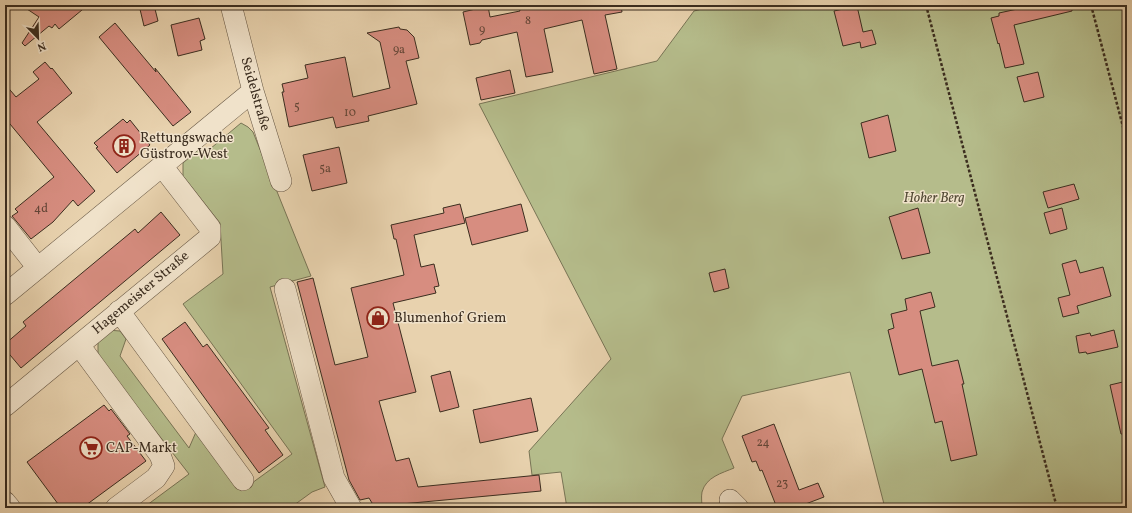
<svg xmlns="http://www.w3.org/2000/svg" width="1132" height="513" viewBox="0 0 1132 513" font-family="Vollkorn,serif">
  <rect width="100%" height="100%" fill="#e8d2ae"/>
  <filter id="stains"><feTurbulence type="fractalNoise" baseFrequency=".005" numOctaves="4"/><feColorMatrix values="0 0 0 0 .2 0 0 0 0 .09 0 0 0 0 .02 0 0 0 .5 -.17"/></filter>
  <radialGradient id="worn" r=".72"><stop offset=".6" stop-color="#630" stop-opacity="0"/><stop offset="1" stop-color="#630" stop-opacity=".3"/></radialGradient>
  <!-- green -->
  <path fill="#b5bc8b" stroke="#787455" d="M718,5h409v503h-242l-35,-136 -108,24 -20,43 12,29c-12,5 -28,9 -32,24 -1,5 0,11 0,16h-135l-6,-36 -29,3 -3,-24 82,-92 -132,-255 178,-43 37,-50z
    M241,123l7,4 5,5 58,144 -41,11 55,200 -13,5 -22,16h-147l46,-34 -91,-117v-20l9,-7 13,1 6,8 -6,17 69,92 7,-16 45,59 51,-37 -109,-150 40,-30 -3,-51 -37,-47v-13l17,-15 4,6z"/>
  <!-- building -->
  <path fill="#d78d80" stroke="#3b2d1f" d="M21,5h67l-29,24 -4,-5 -3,4 -3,-2 -24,20 -3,-3 17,-26z
    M139,5h15l4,16 -14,5z
    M518,5h103l1,7 -17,3 12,54 -23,5 -12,-54 -38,9 9,43 -27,5 -9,-45 -35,8 -2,3 -10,2 -7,-33 25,-6 2,11 30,-6z
    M1022,5h50v6l-58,14 10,39 -19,4 -6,-25 -1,1 -7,-26 8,-2v-3l23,-5z
    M857,6l6,26 9,-2 4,14 -15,4 -1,-6 -17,4 -9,-35z
    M199,18l6,21 -5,2 2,9 -24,6 -7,-31z
    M115,23l41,49 -1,-4 36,44 -18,14 -74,-89z
    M399,27l1,2 7,1 7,7 5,21 -13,3 11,43 -49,12 1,5 -33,7 -3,-11 -44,10 -7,-35h2l-2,-8 26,-6 -3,-13 40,-8 8,40 37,-9 -10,-46 -13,-9z
    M45,62l6,7 1,-1 20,25 -35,29 58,69 -17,15 -5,-6 -20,22 -22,17 -19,-23 6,-4 -3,-3 39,-32 -49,-59v-34l11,13 23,-18 -6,-7z
    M510,70l5,23 -34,7 -5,-22z
    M1038,72l6,25 -20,5 -7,-25z
    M888,115l8,36 -27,7 -8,-35z
    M123,119l4,4 3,-3 20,25 -33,28 -21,-25 2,-1 -4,-4z
    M339,147l8,36 -35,8 -9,-36z
    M1074,184l5,15 -31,9 -5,-16z
    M460,204l5,19 -51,12 7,32 13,-3 5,22 -5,1 2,6 -43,10 23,89 -37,9 17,60 13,-3 9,29 121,-12 2,16 -150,14 2,3h-18l-6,-10 -9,2 -11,-20 -52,-198 16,-4 22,87 33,-8 -17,-69 53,-13 -8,-36h-2l-3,-14 53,-12 -1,-5z
    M521,204l7,27 -56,14 -7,-27z
    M918,208l12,45 -28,6 -13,-42z
    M1062,208l5,21 -17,5 -6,-21z
    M161,212l19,23 -159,133 -16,-19v-5l21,-18 -3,-4 112,-93 3,4z
    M1076,260l4,13 23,-6 8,29 -34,10 2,7 -16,4 -5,-19 12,-3 -8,-31z
    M725,269l4,19 -15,4 -5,-19z
    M931,292l4,15 -15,4 12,55 26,-6 6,24h-2l15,71 -26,6 -9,-40 -7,2 -13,-54 -23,6 -11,-45 6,-2 -3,-14 16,-4 -2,-11z
    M185,322l18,25 4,-3 62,84 -4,2 18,25 -24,18 -97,-134z
    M1114,330l4,17 -31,7 -1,-2 -7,1 -3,-17 14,-3 1,3z
    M450,371l9,36 -19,5 -9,-36z
    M1127,381v53h-6l-11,-49z
    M531,398l7,33 -58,12 -7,-33z
    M104,405l5,6 2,-2 19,25 -3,2 19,25 -64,47h-21l-34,-46z
    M774,424l25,66 19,-7 6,14 -29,11h-18l-15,-38 -2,1 -4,-10 -4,1 -10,-26z"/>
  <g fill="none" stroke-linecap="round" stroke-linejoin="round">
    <!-- minor casing -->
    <g stroke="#665643" stroke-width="22">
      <path id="minor" d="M231,5l22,86 28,90
        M5,226l33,42
        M285,289l49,189 17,30
        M5,295l248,-204
        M119,311l124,169
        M79,345l81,110 4,11 -8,12 -40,30
        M5,406l205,-169v-9l-48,-62
        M730,500l8,8
        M5,502l5,6"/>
    </g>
    <!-- path -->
    <path stroke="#3b2d1f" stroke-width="2.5" stroke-dasharray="3 2" stroke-linecap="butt" d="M926,5l131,503
      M1091,5l36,137"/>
    <!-- minor -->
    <use href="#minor" stroke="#f0e2ca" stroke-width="21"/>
  </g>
  <!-- icons -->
  <defs>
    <g id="building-ring" transform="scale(1.15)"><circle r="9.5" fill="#f0e2ca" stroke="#8f2418" stroke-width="1.5"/><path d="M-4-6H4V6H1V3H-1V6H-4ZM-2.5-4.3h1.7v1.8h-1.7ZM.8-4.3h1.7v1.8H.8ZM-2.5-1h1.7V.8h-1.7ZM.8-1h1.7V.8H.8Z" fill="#8f2418"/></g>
    <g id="shop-ring" transform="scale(1.15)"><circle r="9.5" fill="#f0e2ca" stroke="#8f2418" stroke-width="1.5"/><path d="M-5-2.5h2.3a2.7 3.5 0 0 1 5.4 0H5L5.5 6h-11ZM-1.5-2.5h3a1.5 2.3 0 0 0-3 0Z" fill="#8f2418"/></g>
    <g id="supermarket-ring" transform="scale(1.15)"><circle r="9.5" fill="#f0e2ca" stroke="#8f2418" stroke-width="1.5"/><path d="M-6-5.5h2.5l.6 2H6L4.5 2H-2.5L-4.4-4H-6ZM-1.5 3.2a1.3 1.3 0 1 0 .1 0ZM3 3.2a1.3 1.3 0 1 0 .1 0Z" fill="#8f2418"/></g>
  </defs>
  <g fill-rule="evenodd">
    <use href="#building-ring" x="124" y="146"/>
    <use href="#shop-ring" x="378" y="318"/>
    <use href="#supermarket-ring" x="91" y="448"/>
  </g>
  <g text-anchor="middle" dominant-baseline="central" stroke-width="3" stroke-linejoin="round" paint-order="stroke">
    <!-- number labels -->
    <g font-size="12" fill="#624537">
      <text x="528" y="21">8</text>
      <text x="482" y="30">9</text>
      <text x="399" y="50">9a</text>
      <text x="297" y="107">5</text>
      <text x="350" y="113">10</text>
      <text x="325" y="169">5a</text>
      <text x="41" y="209">4d</text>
      <text x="763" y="443">24</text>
      <text x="782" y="484">23</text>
    </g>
    <!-- street labels -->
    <g font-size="14" fill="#3b2d1f" stroke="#f0e2ca">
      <text transform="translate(255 94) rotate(74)">Seidelstraße</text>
      <text transform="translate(141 293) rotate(-40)">Hagemeister Straße</text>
    </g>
    <!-- poi labels -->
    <g font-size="14" fill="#3b2d1f" stroke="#f0e2ca" text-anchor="start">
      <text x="140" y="138">Rettungswache<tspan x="140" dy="16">Güstrow-West</tspan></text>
      <text x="394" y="318">Blumenhof Griem</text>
      <text x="106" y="448">CAP-Markt</text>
    </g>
    <!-- park labels -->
    <g font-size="14" font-style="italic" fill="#534a35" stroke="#f0e2ca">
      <text x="934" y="198">Hoher Berg</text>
    </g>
  </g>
  <!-- margin -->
  <rect width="1132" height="513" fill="none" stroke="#e8d2ae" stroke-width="20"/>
  <rect x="6" y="6" width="1120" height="501" fill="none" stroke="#3b2d1f" stroke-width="2"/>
  <rect x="10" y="10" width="1112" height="493" fill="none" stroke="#3b2d1f"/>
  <!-- north arrow -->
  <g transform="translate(38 38) rotate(157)" stroke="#f0e2ca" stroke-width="3" paint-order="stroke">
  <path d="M0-3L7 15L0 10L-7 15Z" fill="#3b2d1f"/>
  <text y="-6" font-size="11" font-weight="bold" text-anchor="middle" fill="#3b2d1f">N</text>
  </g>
  <rect width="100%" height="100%" filter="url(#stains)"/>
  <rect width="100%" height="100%" fill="url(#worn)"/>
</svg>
